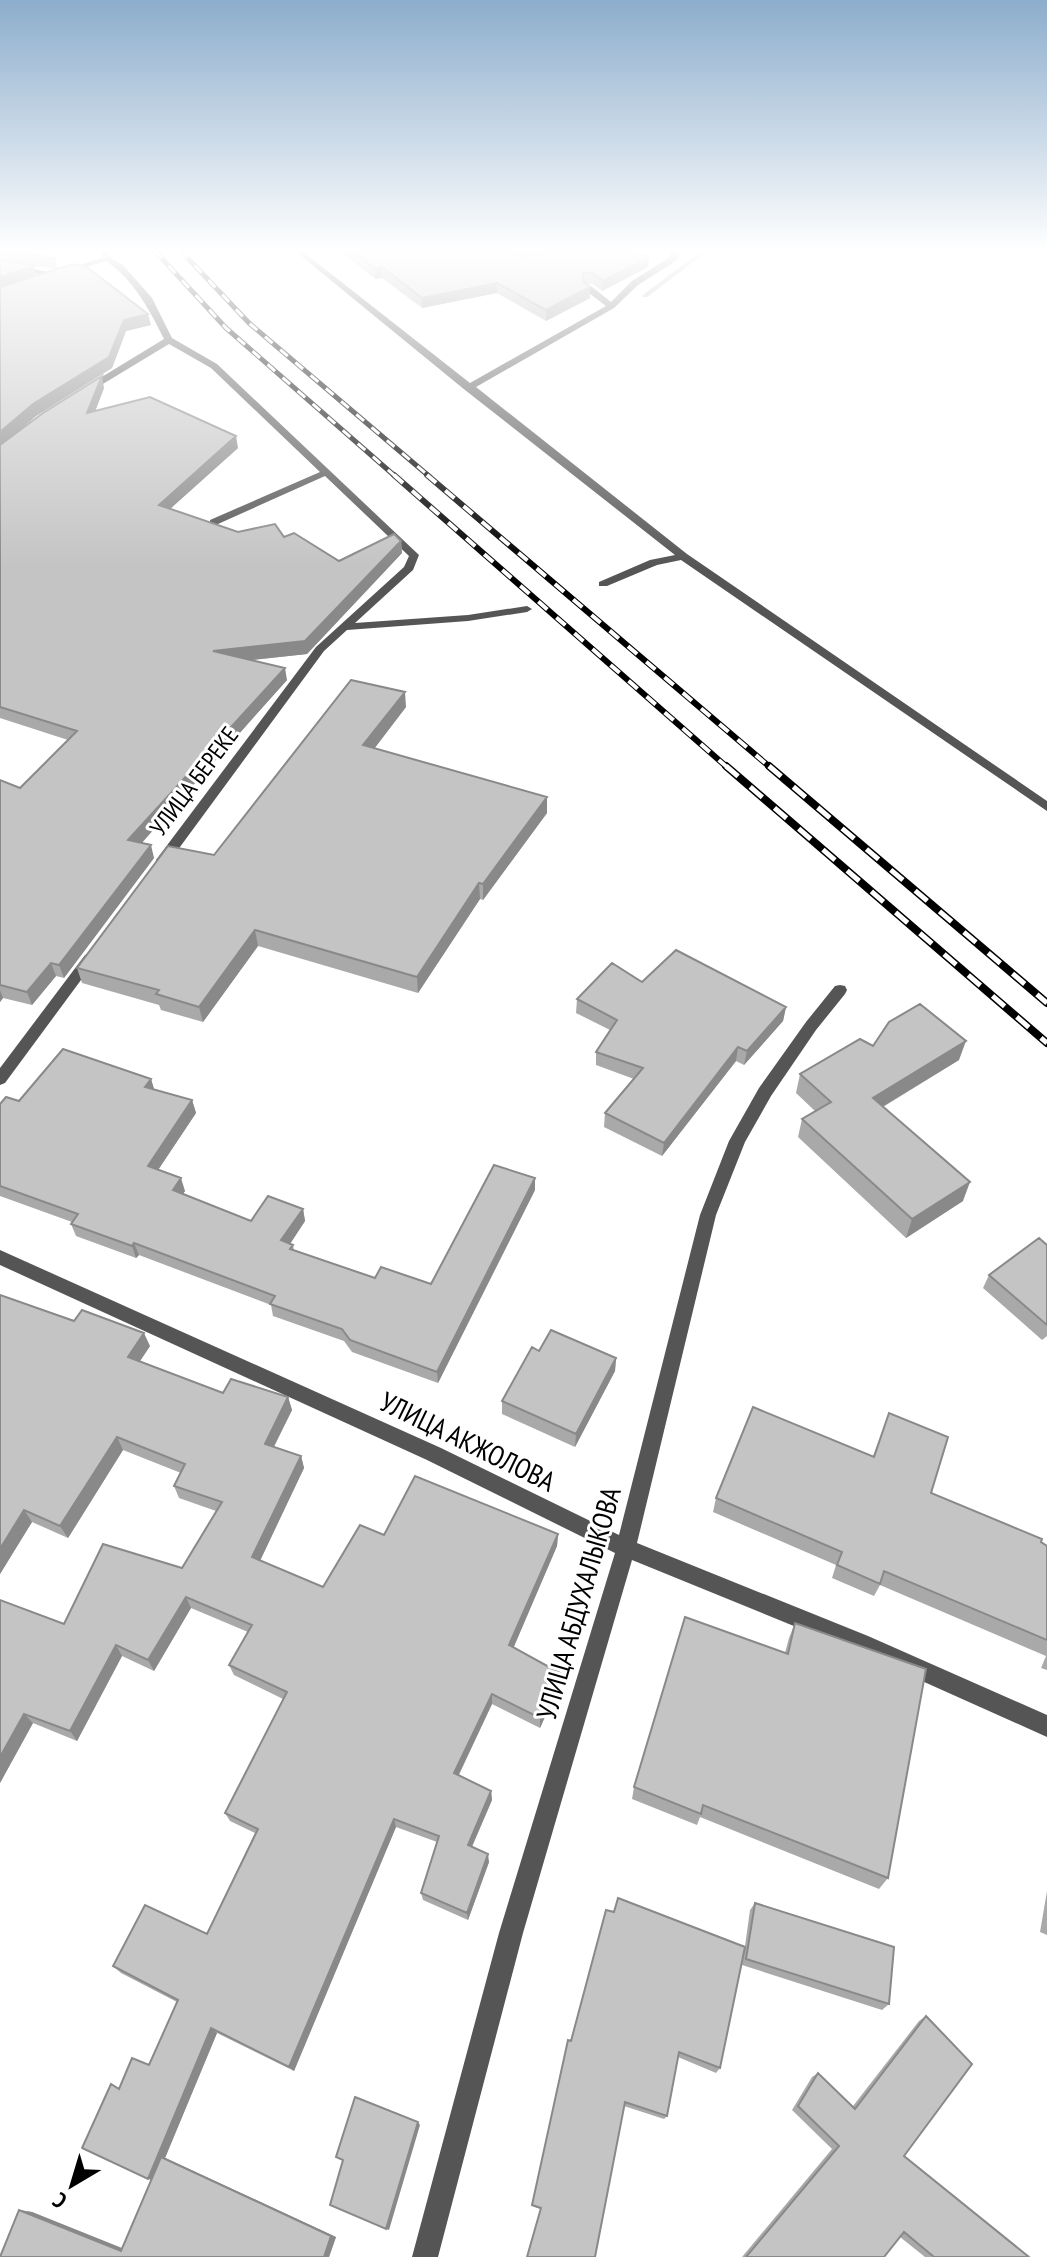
<svg xmlns="http://www.w3.org/2000/svg" width="1047" height="2257" viewBox="0 0 1047 2257" font-family="'PT Sans Narrow',sans-serif">
  <rect width="100%" height="100%" fill="#fff"/>
  <g fill="none" stroke-linecap="round" stroke-linejoin="round">
    <!-- stream -->
    <path fill="#a3a3a3" fill-rule="evenodd" d="M701,251h7l-61,46h-4v-2z"/>
    <!-- street -->
    <path fill="#555" fill-rule="evenodd" d="M102,251h6l2,6 13,8 29,33 20,40 45,26 202,191 -6,15 -58,53 113,-8 59,-9 5,3 -5,3 -59,9 -121,9 -23,21 -158,215h-10v-6l160,-213 88,-80 5,-11 -84,-80 -107,48h-8v-4l110,-48 -109,-104 -42,-24 -81,49h-6v-4l82,-50c-15,-30 -30,-59 -58,-78l-43,13 -4,-2 44,-15z
      M295,251h7l168,132 136,-77 -21,-16v-4h6l20,16 21,-21 38,-24 1,-6h6l3,5 -4,5 -38,24 -24,23 -138,79 211,167 360,247v10l-366,-251 -24,5 -50,21h-8v-4l51,-22 25,-5 -210,-165z
      M0,262l53,11 4,2 -4,2 -53,-11z
      M90,953l5,2 2,3 -2,3 -90,122 -5,2v-17l85,-113z
      M840,985l5,1 2,4 -2,4 -29,36 -45,66 -26,46 -29,73 -79,328 231,93 179,79v22l-192,-86 -223,-91 -109,373 -85,324h-26l87,-324 116,-380 -188,-93 -427,-195v-15l441,198 178,87 81,-320 29,-74 30,-53 47,-66 29,-36z"/>
    <!-- rail-far2 casing -->
    <g stroke="#000" stroke-width="5">
      <path id="rail-far2" d="M155,251l71,77 170,149
        M181,251l68,72 181,154"/>
    </g>
    <!-- rail-far1 casing -->
    <g stroke="#000" stroke-width="6">
      <path id="rail-far1" d="M394,475l334,293
        M427,475l344,293"/>
    </g>
    <!-- rail casing -->
    <g stroke="#000" stroke-width="8">
      <path id="rail" d="M726,766l321,277
        M769,766l278,237"/>
    </g>
    <!-- rail-far2 -->
    <use href="#rail-far2" stroke="#fff" stroke-width="3" stroke-dasharray="10" stroke-linecap="butt"/>
    <!-- rail-far1 -->
    <use href="#rail-far1" stroke="#fff" stroke-width="4" stroke-dasharray="12" stroke-linecap="butt"/>
    <!-- rail -->
    <use href="#rail" stroke="#fff" stroke-width="5" stroke-dasharray="16" stroke-linecap="butt"/>
  </g>
  <!-- wall -->
  <path fill="#a9a9a9" fill-rule="evenodd" d="M0,251h24l32,8 2,10 93,56 -25,6 -14,37 -76,48 -18,15 86,-43 -9,23 143,37 -68,61 68,23 46,5 55,24 62,-20 1,12 -95,101 -55,6 35,20 -146,163 13,15 -90,120 -8,-2 -24,29 -29,-7 -3,4v-222l20,8 48,-48 -68,-22zM24,264l32,5 -20,7z
    M341,251h200l-15,5 123,1 -1,10 -46,24 -9,-7h-7l4,14 -44,23 -49,-28 -75,15 -40,-30 -7,1z
    M406,707l-32,41 173,65 -64,87 -3,-1 -62,94 -160,-47 -55,76 -42,-12 -2,-5 -77,-22 -5,-15 137,-113z
    M642,982l144,25 -3,14 -39,44 -8,-4 -74,95 -58,-29 1,-14 29,-34 -38,-14v-13l14,-22 -34,-17 1,-14z
    M873,1046l86,14 -76,47 80,94 -57,37 -108,-101 4,-18 13,-8 -19,-18 4,-19z
    M151,1079l3,11 38,10 4,13 -38,57 27,21 -2,3 68,27 52,-12 2,12 -15,23 3,1 1,5 81,28 56,6 104,-94 -97,193 -86,-31 -8,-11 -71,-25 -2,-11 -132,-50 -3,3 -60,-22 -5,-12 1,-2 -72,-26v-92z
    M1047,1245v91l-5,4 -59,-52 6,-13z
    M0,1295l150,51 -10,15 83,32 65,4 4,13 -18,37 27,9 3,12 -44,93 63,26 61,-52 174,-1 -1,12 -44,102 47,35 -20,45 -48,-24 -33,71 32,16 1,9 -20,47 17,15 -21,58 -45,-20 -2,-7 16,-51 -41,-15 -102,244 -77,-38 -52,125 171,79 -7,20h-329l19,-47 13,2 91,37 28,-69 -32,-92 30,-23 28,-63 -56,-29 -8,-7 94,-32 48,-101 -25,-12 -5,-8 58,-114 -49,-24 -5,-10 19,-33 -57,-24 -37,63 -32,-15 -45,85 -44,-18 -33,60v-183l64,24 118,-56 34,-57 -37,-13 -5,-12 7,-13 -58,-23 -55,88 -36,-16 -32,52z
    M539,1351l77,7 -1,13 -40,76 -73,-33v-13z
    M889,1413l42,80 116,53v124l-6,-2 5,-12 -166,-71 -6,11 -42,-18 4,-13 -123,-53 3,-14 157,-42z
    M795,1623l93,255 -9,11 -179,-72 -3,8 -65,-26 2,-12 151,-134 4,-15z
    M1047,1891v44l-7,-3z
    M755,1903l134,101 -7,6 -140,-45 -22,103 -4,5 -38,-16 -11,59 -3,3 -40,-13 -84,103 -8,-3 39,-165 43,-129 131,34 5,-36z
    M926,2016l-22,140 125,101h-104l-25,-20 -16,20h-142l90,-108 -40,-39 20,-33 6,-4 35,33 66,-85z"/>
  <!-- shaded-wall -->
  <path fill="#898989" d="M518,251h23l-23,8z
    M649,257l-1,10 -46,24 1,-10z
    M34,266l2,11 -36,12v-12z
    M382,267v11l-7,1v-10z
    M497,283v10l-75,15v-10z
    M590,287v11l-44,23v-11z
    M148,314l3,11 -25,6 -14,37 -76,48 -36,31v-15l124,-112z
    M102,376l2,12 -14,37 -3,-12z
    M236,436l2,12 -77,69 -2,-12z
    M401,541l1,12 -95,101 -91,10 -3,-13z
    M285,668l2,12 -155,174 -4,-14z
    M405,692l1,15 -41,54 -2,-16z
    M547,797v16l-64,87v-16z
    M151,845l3,13 -90,120 -5,-13z
    M479,883l1,16 -62,94 -1,-16z
    M255,930l3,16 -55,76 -4,-15z
    M51,963l5,13 -24,29 -5,-13z
    M0,990l3,8 -3,4z
    M786,1007l-3,14 -39,44 3,-14z
    M966,1041l-7,19 -92,56 6,-18z
    M738,1047l-2,14 -74,95 2,-13z
    M151,1079l4,13 -10,-5z
    M192,1100l4,13 -44,66 -4,-13z
    M181,1178l4,13 -8,11 -4,-12z
    M535,1178v12l-97,193 -1,-11z
    M970,1182l-7,19 -57,37 6,-19z
    M303,1209l2,12 -21,32 -3,-13z
    M134,1243l5,12 -3,3 -4,-12z
    M144,1333l6,13 -16,24 -6,-13z
    M616,1358l-1,13 -40,76 1,-13z
    M288,1397l4,13 -23,46 -4,-12z
    M117,1437l6,13 -55,88 -8,-12z
    M301,1456l3,12 -48,101 -4,-12z
    M24,1510l8,12 -32,52v-25z
    M558,1534l-1,12 -47,110 -1,-11z
    M186,1597l5,11 -37,63 -6,-11z
    M116,1645l6,11 -45,85 -7,-10z
    M560,1673v10l-20,45v-10z
    M492,1694v10l-37,78 -1,-9z
    M24,1714l9,9 -33,60v-26z
    M491,1791l1,9 -23,53 -1,-8z
    M394,1819l2,8 -102,244 -5,-4z
    M488,1854l1,8 -21,58 -1,-7z
    M211,2028l6,5 -52,125 171,79 -7,20h-5l-168,-76 -8,-2z
    M418,2122l2,3 -31,105 -3,-1z
    M19,2210l13,2 100,40 -11,-1z"/>
  <!-- building -->
  <path fill="#c4c4c4" stroke="#898989" stroke-width="2" d="M4,251h20l32,8z
    M353,251h165v4l9,1 15,-5h85l22,6 -46,24 -10,-8h-10l1,9 6,5 -44,23 -49,-27 -75,15 -40,-31 -7,2z
    M0,259l34,7 -34,11z
    M73,264l15,4 60,46 -24,6 -15,37 -76,47 -33,28v-145z
    M102,376l-15,37 63,-16 86,39 -77,69 79,27 37,-8 9,13 10,-4 45,28 55,-27 7,7 -96,100 -92,10 72,17 -157,172 23,5 -92,120 -8,-2 -24,29 -27,-7v-205l20,8 57,-57 -77,-24v-262l43,-32z
    M351,680l54,12 -42,53 184,52 -64,87 -4,-1 -62,94 -162,-47 -56,77 -43,-13 3,-4 -82,-22 91,-122 46,9z
    M676,950l110,57 -39,44 -9,-4 -74,96 -59,-30 38,-45 -47,-16 21,-32 -40,-21 35,-36 30,19z
    M920,1004l46,37 -93,57 97,84 -58,37 -110,-100 29,-17 -31,-28 60,-35 13,7 16,-24z
    M63,1049l88,30 -6,8 47,13 -44,66 33,12 -8,12 78,31 17,-25 35,13 -22,31 12,5 -3,4 85,29 6,-11 50,17 63,-119 41,13 -98,194 -87,-32 -8,-11 -72,-25 5,-8 -141,-53 -2,3 -61,-22 7,-10 -78,-28v-82l6,-7 13,4z
    M1039,1238l8,7v80l-58,-50z
    M0,1295l74,26 8,-11 62,23 -16,24 95,36 8,-14 57,18 -23,47 36,12 -49,101 71,30 37,-62 24,10 31,-59 143,58 -49,111 51,28 -20,45 -48,-24 -38,79 37,18 -23,54 20,9 -21,59 -46,-20 18,-57 -45,-17 -105,248 -78,-39 -63,151 -66,-31 29,-64 8,5 13,-31 17,7 29,-65 -65,-34 32,-61 62,29 51,-105 -33,-16 62,-121 -58,-27 23,-40 -66,-28 -38,63 -32,-15 -46,86 -46,-17 -24,43v-157l64,24 39,-80 79,24 40,-66 -48,-16 11,-22 -68,-27 -57,89 -36,-16 -24,39z
    M551,1330l65,28 -40,76 -74,-33 30,-54 7,4z
    M753,1407l121,50 15,-44 59,24 -17,56 111,46 -1,3 6,4v94l-163,-69 -4,13 -43,-19 5,-13 -126,-54z
    M685,1617l103,37 7,-31 131,46 -38,209 -185,-73 -2,9 -67,-27z
    M618,1898l127,49 -25,121 -41,-16 -12,64 -42,-14 -30,155h-68l14,-49 -9,-3 36,-165 3,1 35,-131 8,2z
    M755,1903l139,44 -5,57 -143,-45z
    M926,2016l46,48 -68,92 125,101h-95l-30,-25 -20,25h-138l93,-111 -41,-40 20,-33 37,36z
    M355,2097l63,25 -32,107 -56,-24 13,-45 -7,-3z
    M161,2157l170,79 -7,21h-324l19,-47 102,41z"/>
  <!-- sky -->
  <linearGradient id="sky" x2="0" y2="1"><stop stop-color="#8cadcc"/><stop offset="0.44" stop-color="#fff"/><stop offset="1" stop-color="#fff" stop-opacity="0"/></linearGradient>
  <rect width="1047" height="567" fill="url(#sky)"/>
  <g text-anchor="middle" dominant-baseline="central" stroke-width="6" stroke-linejoin="round" paint-order="stroke">
    <!-- street labels -->
    <g font-size="24" fill="#000" stroke="#fff">
      <text transform="translate(194 781) rotate(-53)">УЛИЦА БЕРЕКЕ</text>
    </g>
    <!-- near-street labels -->
    <g font-size="28" fill="#000" stroke="#fff">
      <text transform="translate(468 1441) rotate(26)">УЛИЦА АКЖОЛОВА</text>
      <text transform="translate(578 1603) rotate(-74)">УЛИЦА АБДУХАЛЫКОВА</text>
    </g>
  </g>
  <!-- north arrow -->
  <g transform="translate(72 2185) rotate(218)" stroke="#ffffff" stroke-width="6" paint-order="stroke">
  <path d="M0-6L14 30L0 20L-14 30Z" fill="#000000"/>
  <text y="-12" font-size="22" font-weight="bold" text-anchor="middle" fill="#000000">С</text>
  </g>
</svg>
